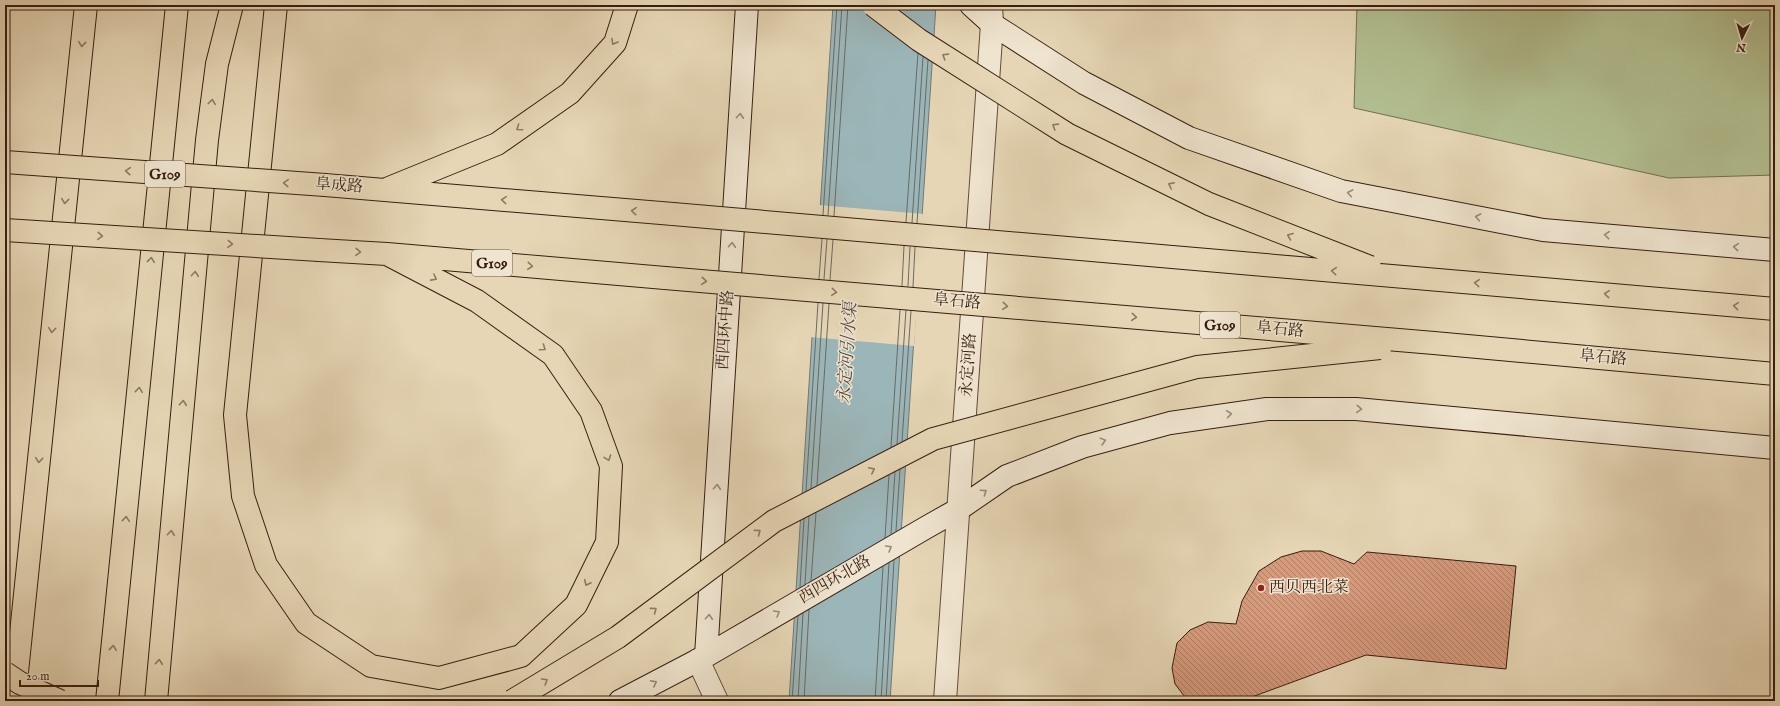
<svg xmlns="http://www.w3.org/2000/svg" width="1780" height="706" viewBox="0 0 1780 706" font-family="'IM FELL English','Noto Serif SC',serif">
  <defs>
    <pattern id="building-back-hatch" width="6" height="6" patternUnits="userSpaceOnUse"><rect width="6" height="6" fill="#d69a7d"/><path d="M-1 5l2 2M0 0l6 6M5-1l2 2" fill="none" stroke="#ae7d65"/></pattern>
  </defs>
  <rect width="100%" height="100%" fill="#e6d6b5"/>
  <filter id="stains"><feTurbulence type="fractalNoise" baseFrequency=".005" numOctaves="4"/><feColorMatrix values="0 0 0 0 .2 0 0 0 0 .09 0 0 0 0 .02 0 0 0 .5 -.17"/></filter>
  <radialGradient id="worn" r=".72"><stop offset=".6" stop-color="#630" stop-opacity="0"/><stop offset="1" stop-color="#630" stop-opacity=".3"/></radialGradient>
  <!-- green -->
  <path fill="#b2be90" stroke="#746e50" d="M1357,5h418v170l-106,3 -315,-70z"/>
  <!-- water -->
  <path fill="#9bb6b9" stroke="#737975" d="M833,5h103l-46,696h-101z"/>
  <!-- pier -->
  <path fill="#e6d6b5" d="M818,205l106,9 -10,132 -104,-9z"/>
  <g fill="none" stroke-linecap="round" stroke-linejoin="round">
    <!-- shore -->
    <path stroke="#696a64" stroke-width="1" d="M823,215l14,-210
      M828,215l14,-210
      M834,216l14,-211
      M906,222l12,-169
      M912,223l11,-166
      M917,223l11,-163
      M819,279l3,-40
      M824,279l3,-40
      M830,280l3,-40
      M902,286l2,-40
      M908,286l2,-39
      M913,287l2,-40
      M902,441l9,-130
      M897,444l9,-134
      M891,447l9,-137
      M817,485l12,-181
      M811,488l12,-185
      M806,491l12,-188
      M896,531l4,-62
      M891,534l4,-62
      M885,538l4,-63
      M811,581l5,-68
      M805,584l4,-68
      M800,587l4,-68
      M792,701l6,-85
      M798,701l5,-88
      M804,701l5,-91
      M875,701l8,-134
      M881,701l8,-138
      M886,701l8,-141"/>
  </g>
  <!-- building -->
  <path fill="url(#building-back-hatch)" stroke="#371d10" d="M1302,551h19l33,13 13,-12 149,14 -10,103 -140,-14 -125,46h-53l-13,-17 -3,-16 5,-25 13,-13 18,-8 28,2 6,-23 17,-30 22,-14z"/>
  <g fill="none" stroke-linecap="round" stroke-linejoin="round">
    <!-- street casing -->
    <g stroke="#634b39" stroke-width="24">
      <path id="street" d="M698,660l19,41
        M945,701l47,-677 -1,-19"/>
    </g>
    <!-- secondary casing -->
    <g stroke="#371d10" stroke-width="24">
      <path id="secondary" d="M971,5l21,19 92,59 105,55 152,53 202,39 232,20
        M706,656l41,-651
        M620,701l86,-45 221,-129 32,-18 48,-33 75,-29 88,-24 97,-14h89l419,39"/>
    </g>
    <!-- highway casing -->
    <g stroke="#371d10" stroke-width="24">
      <path id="highway" d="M276,5l-41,410 8,81 23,69 40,58 65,43 68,12 82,-22 55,-51 31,-63 4,-76 -20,-55 -38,-56 -76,-54 -90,-47
        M325,185l348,29
        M389,188l108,-44 73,-51 45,-50 12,-38
        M319,250l68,4 278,24
        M14,701l72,-696
        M107,701l70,-696
        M156,701l51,-561 10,-76 15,-59"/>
    </g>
    <!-- street -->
    <use href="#street" stroke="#efe4cf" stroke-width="22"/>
    <!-- secondary -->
    <use href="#secondary" stroke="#efe4cf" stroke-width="22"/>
    <!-- highway -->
    <use href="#highway" stroke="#e6d6b5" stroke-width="22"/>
    <!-- highway-bridge casing -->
    <g stroke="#371d10" stroke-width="24" stroke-linecap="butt">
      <path id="highway-bridge" d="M873,5l46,35 148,94 142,70 161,63
        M5,162l320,23
        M673,214l1102,95
        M5,230l314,20
        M665,278l769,65 341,31
        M5,673l15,10 40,18
        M512,701l106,-64 156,-116 159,-82 264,-72 183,-19"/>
    </g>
    <!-- highway-bridge -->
    <use href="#highway-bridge" stroke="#e6d6b5" stroke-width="22"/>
  </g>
  <!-- one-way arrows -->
  <defs><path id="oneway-chevron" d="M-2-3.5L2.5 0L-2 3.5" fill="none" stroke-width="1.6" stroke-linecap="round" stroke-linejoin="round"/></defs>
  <g stroke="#8e7a62">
    <use href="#oneway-chevron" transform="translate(614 42) rotate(119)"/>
    <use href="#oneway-chevron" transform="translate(82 44) rotate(96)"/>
    <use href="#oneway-chevron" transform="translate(945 56) rotate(-148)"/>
    <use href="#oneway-chevron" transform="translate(212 102) rotate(-83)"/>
    <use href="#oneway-chevron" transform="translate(1055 126) rotate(-148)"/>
    <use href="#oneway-chevron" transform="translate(519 128) rotate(145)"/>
    <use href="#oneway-chevron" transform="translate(128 171) rotate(-176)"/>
    <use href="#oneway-chevron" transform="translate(286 183) rotate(-176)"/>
    <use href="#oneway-chevron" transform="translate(1171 185) rotate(-154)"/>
    <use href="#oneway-chevron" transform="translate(504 200) rotate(-175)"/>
    <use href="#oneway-chevron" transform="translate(65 201) rotate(96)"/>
    <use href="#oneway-chevron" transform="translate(634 211) rotate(-175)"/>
    <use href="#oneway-chevron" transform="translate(100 236) rotate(4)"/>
    <use href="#oneway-chevron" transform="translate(1290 236) rotate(-158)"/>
    <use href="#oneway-chevron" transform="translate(230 244) rotate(4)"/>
    <use href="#oneway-chevron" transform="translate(358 252) rotate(4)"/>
    <use href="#oneway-chevron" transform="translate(151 260) rotate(-84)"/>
    <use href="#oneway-chevron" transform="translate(530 266) rotate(5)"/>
    <use href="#oneway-chevron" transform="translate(1334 271) rotate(-175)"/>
    <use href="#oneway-chevron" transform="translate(195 274) rotate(-85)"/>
    <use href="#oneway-chevron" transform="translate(434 278) rotate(28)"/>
    <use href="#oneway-chevron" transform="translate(704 281) rotate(5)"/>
    <use href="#oneway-chevron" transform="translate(1477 283) rotate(-175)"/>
    <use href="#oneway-chevron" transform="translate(834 292) rotate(5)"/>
    <use href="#oneway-chevron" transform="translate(1607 294) rotate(-175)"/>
    <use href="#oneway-chevron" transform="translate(1005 306) rotate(5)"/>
    <use href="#oneway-chevron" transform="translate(1736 306) rotate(-175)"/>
    <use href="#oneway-chevron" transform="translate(1134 317) rotate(5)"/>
    <use href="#oneway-chevron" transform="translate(52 330) rotate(96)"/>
    <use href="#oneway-chevron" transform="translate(543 348) rotate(35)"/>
    <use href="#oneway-chevron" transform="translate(139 390) rotate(-84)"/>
    <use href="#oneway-chevron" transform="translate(183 403) rotate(-85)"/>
    <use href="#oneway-chevron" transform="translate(608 458) rotate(70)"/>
    <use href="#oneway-chevron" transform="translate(39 460) rotate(96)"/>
    <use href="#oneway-chevron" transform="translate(872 470) rotate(-27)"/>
    <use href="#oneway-chevron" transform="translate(126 519) rotate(-84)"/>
    <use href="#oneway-chevron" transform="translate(758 532) rotate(-37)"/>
    <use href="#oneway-chevron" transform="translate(171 533) rotate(-85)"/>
    <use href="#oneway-chevron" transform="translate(587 583) rotate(116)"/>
    <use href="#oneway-chevron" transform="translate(654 610) rotate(-37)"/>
    <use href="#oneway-chevron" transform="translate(113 648) rotate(-84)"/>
    <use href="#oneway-chevron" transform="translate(159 662) rotate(-85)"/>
    <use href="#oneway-chevron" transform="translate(545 681) rotate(-31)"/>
  </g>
  <g stroke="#9c8a79">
    <use href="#oneway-chevron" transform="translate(740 116) rotate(-86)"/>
    <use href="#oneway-chevron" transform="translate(1350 193) rotate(-169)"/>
    <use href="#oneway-chevron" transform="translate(1478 217) rotate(-169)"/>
    <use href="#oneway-chevron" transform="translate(1607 235) rotate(-175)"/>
    <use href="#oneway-chevron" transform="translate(732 245) rotate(-86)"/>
    <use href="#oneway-chevron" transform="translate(1736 247) rotate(-175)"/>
    <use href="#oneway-chevron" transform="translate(1359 409) rotate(4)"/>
    <use href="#oneway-chevron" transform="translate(1229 414) rotate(-8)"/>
    <use href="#oneway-chevron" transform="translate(1103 441) rotate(-15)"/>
    <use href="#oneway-chevron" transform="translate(717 487) rotate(-86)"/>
    <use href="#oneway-chevron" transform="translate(984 492) rotate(-34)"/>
    <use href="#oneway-chevron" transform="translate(889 548) rotate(-30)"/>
    <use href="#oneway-chevron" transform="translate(777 613) rotate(-30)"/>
    <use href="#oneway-chevron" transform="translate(709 617) rotate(-86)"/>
    <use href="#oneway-chevron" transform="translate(654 683) rotate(-28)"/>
  </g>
  <!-- markers -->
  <circle fill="#8f2418" stroke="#efe4cf" stroke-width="1.5" cx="1261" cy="588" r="4"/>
  <g text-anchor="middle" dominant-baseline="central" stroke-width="3" stroke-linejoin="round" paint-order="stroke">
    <!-- shield labels -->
    <g fill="#efe4cf" stroke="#6e5949" stroke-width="1">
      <rect x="145" y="161" width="40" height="26" rx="3"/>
      <rect x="472" y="250" width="40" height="26" rx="3"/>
      <rect x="1200" y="312" width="40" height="26" rx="3"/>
    </g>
    <g font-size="15" font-weight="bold" fill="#371d10">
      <text x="165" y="174">G109</text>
      <text x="492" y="263">G109</text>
      <text x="1220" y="325">G109</text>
    </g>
    <!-- street labels -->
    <g font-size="16" fill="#371d10" stroke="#efe4cf">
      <text transform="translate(339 186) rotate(4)">阜成路</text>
      <text transform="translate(957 302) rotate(5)">阜石路</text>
      <text transform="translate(726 330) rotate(-86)">西四环中路</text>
      <text transform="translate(1280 330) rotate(5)">阜石路</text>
      <text transform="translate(1603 358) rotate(5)">阜石路</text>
      <text transform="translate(969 365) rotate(-86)">永定河路</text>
      <text transform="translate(835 580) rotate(-30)">西四环北路</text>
    </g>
    <!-- poi labels -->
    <g font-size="16" fill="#371d10" stroke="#efe4cf" text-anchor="start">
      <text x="1269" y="588">西贝西北菜</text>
    </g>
    <!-- water labels -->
    <g font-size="17" font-style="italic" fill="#554b43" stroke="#efe4cf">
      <text transform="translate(848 353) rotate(-86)">永定河引水渠</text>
    </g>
  </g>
  <!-- margin -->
  <rect width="1780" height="706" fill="none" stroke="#e6d6b5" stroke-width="20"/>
  <rect x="6" y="6" width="1768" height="694" fill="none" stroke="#371d10" stroke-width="2"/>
  <rect x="10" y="10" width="1760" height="686" fill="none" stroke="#371d10"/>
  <!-- north arrow -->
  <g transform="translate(1742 38) rotate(185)" stroke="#efe4cf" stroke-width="3" paint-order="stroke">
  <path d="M0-3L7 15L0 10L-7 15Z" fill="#371d10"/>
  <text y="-6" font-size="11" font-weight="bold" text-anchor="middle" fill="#371d10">N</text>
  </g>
  <!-- scale -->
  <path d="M20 680v6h78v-6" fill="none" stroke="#371d10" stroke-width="2"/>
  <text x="26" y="680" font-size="12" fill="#371d10" stroke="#efe4cf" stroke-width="3" paint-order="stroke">20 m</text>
  <rect width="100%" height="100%" filter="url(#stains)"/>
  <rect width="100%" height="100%" fill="url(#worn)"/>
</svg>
